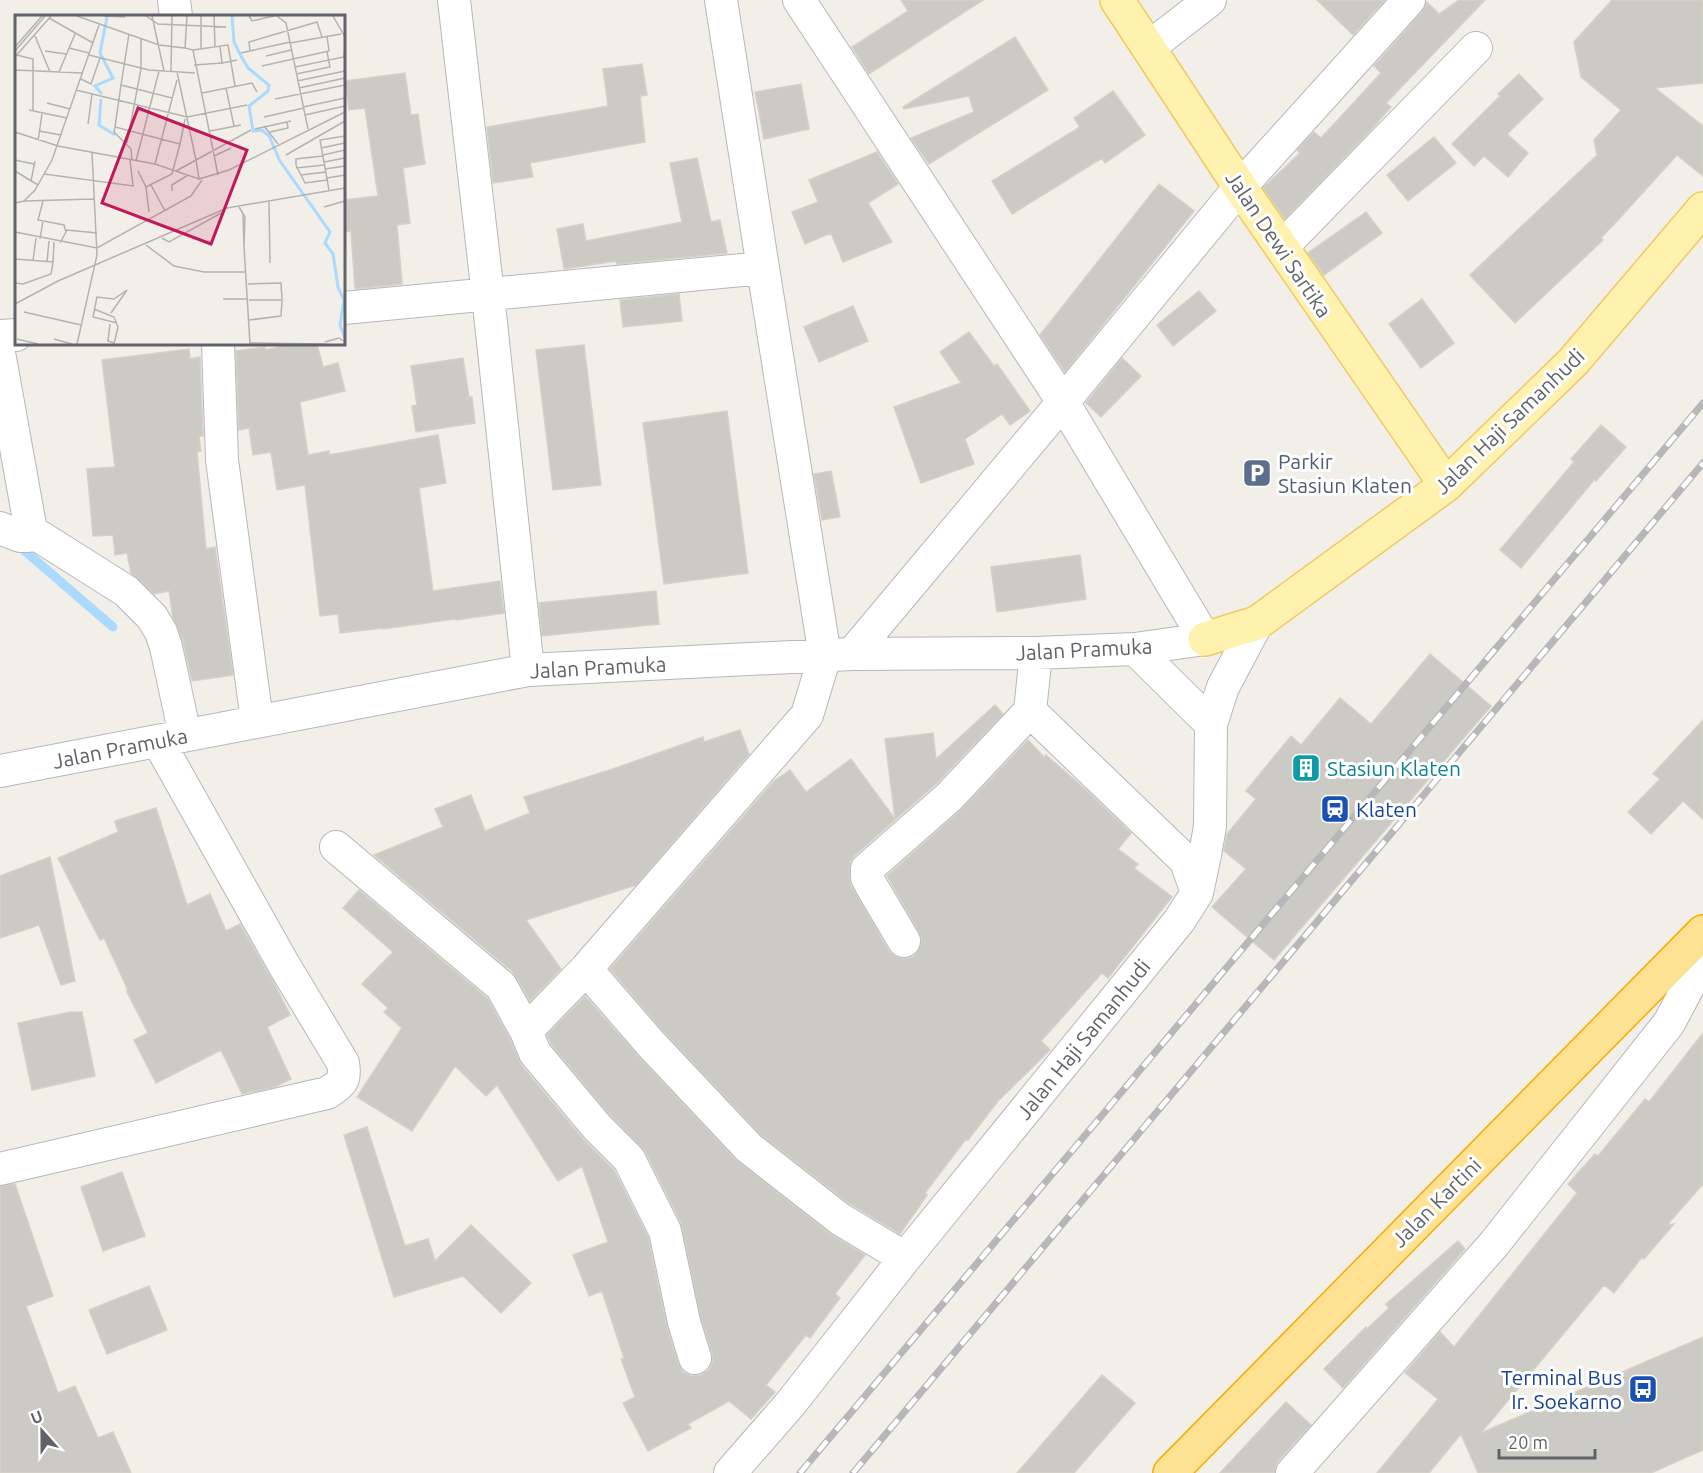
<svg xmlns="http://www.w3.org/2000/svg" width="1703" height="1473" viewBox="0 0 1703 1473" font-family="Ubuntu,sans-serif">
  <rect width="100%" height="100%" fill="#f1efe8"/>
  <g fill="none" stroke-linecap="round" stroke-linejoin="round">
    <!-- stream -->
    <path stroke="#aadaff" stroke-width="9" d="M18,545l95,82"/>
  </g>
  <!-- building -->
  <path fill="#cccac5" stroke="#d6d1c6" stroke-width="1.5" d="M901,0h82l-114,74 -17,-27 56,-36z
    M1317,0h68l-32,35z
    M1459,0h26l-99,103 5,4 -21,24 -85,88 -22,-31 37,-35 -3,-3 17,-18 7,6 60,-65 -7,-7 48,-54 5,-10 12,12z
    M1612,0h91v83l-48,5 48,38v50l-26,-21 -58,64 -18,19 2,2 -88,83 -45,-48 127,-120 -3,-15 27,-30 -40,-33 -7,-35z
    M1015,37l33,53 -119,74 -18,-26 63,-26 -5,-16 -65,13 -1,-2z
    M642,64l5,31 -7,1 5,46 -115,21 3,14 -40,6 -6,-56 121,-21 -5,-37z
    M405,73l6,42 7,-1 7,50 -22,4 7,55 -13,2 5,59 -47,5 -4,-58 -7,1v-32l34,-4 -13,-88 -16,2 -4,-29z
    M1519,74l24,25 -36,35 21,19 -20,24 -24,-21 -10,10 -22,-22 48,-48 -2,-2z
    M801,84l8,45 -45,10 -9,-47z
    M1113,91l32,44 -40,28 -3,-5 -90,56 -20,-33 88,-54 -6,-9z
    M1434,137l22,26 -48,38 -21,-26z
    M877,152l21,32 -30,19 24,39 -49,20 -12,-29 -26,11 -13,-32 26,-10 -9,-22z
    M697,158l14,64 9,-2 7,33 -110,11 -1,-3 -52,8 -7,-40 26,-5 3,17 96,-19 -12,-59z
    M1159,184l35,27 -129,161 -25,-37z
    M1366,212l16,21 -58,42 -16,-22z
    M1199,291l17,20 -43,35 -16,-21z
    M679,294l3,27 -59,6 -3,-27z
    M1422,299l32,44 -33,25 -32,-44z
    M853,306l15,35 -49,21 -15,-35z
    M969,332l25,34 3,-2 33,47 -20,14 -8,-11 -37,25 9,25 -53,19 -27,-76 67,-24 -21,-31z
    M291,344h26l6,23 15,-4 7,28 -45,11 8,53 21,-4v4l109,-20 8,48 -27,5 14,103 67,-10 4,32 -48,7 -1,-1 -72,10v-1l-43,5 -2,-19 -18,2 -15,-131 -28,5 -6,-38 -18,3 -4,-27 -10,2 -3,-79 29,-4 1,3z
    M584,345l17,140 -48,5 -17,-140z
    M189,349l1,10 10,-2 3,79h-4l2,15 -4,1 9,97 9,-2 18,128 -41,6 -9,-40 -10,-23 -4,-27 -15,3 -23,-21 -4,-20 -12,2 -2,-20 -20,1 -6,-67 28,-2 -13,-107z
    M463,358l6,39h3l3,26 -59,9 -4,-26 5,-1 -6,-39z
    M1122,358l19,18 -40,41 -15,-14z
    M727,411l21,162 -84,11 -21,-161z
    M1601,425l25,22 -30,34 -2,-1 -73,88 -21,-18 74,-88 -3,-3z
    M831,471l9,46 -18,3 -8,-46z
    M1080,555l6,44 -89,13 -6,-45z
    M656,591l3,33 -117,12 -3,-33z
    M1430,654l61,52 -217,254 -62,-53 34,-38 -22,-18 3,-17 29,-35 -10,-8 45,-55 10,9 39,-47 31,26z
    M995,705l8,9 -67,70 -81,71 -5,7 -1,15 2,8 38,66 6,5 9,3 9,-2 6,-7 3,-10 -3,-8 -32,-56 74,-66 67,-70 16,17 2,-2 38,33 47,45 -13,16 20,15 -4,4 38,29 -64,81 -6,-5 -61,68 9,9 -52,51 -30,39 -2,-1 -41,54 2,2 -27,39 -50,-30 -89,-69 -97,-103 -54,-63 164,-188 16,-11 16,22 45,-33 44,60 -10,-80 48,-6 3,26z
    M1703,720v99l-20,-18 -32,33 -23,-22 32,-33 -7,-5z
    M740,730l9,24 -113,131 -110,35 35,49 -31,32 -17,-29 -139,-117 69,-28 -8,-18 36,-14 14,36 45,-18 -6,-16 89,-28 90,-32 1,5z
    M156,808l31,97 23,-11 16,37 14,-7 35,61 15,30 -23,12 24,52 -16,8 -33,7 -21,-44 -65,33 -22,-43 14,-7 -21,-41v-4l-23,-50 -4,2 -42,-82 60,-26 -3,-11z
    M50,857l25,124 -14,4 -22,-60 -39,13v-62z
    M359,890l128,108 23,41 11,26 62,74 31,31 34,67 19,90 11,36 5,9 9,4 9,-1 8,-5 4,-9 -1,-8 -11,-35 -20,-95 -36,-72 -35,-36 -59,-71 -4,-9 38,-39 53,60 98,104 93,73 36,22 -30,39 5,4 -30,40 -4,-3 -40,50 9,7 -24,27 -22,-18 -41,23 3,4 -43,23 -25,-48 12,-6 -14,-38 3,-1 -22,-67 -13,5 -16,-41 35,-13 -26,-76 -24,15 -61,-96 -11,11 -31,-30 -43,65 -55,-34 45,-69 -18,-16 4,-4 -26,-24 31,-32 -50,-44z
    M70,1012h12l13,64 -63,14 -14,-67z
    M1703,1033v151l-36,41 7,-1 -30,35 -2,-2 -28,36 -10,-8 -123,148 222,-96v113l-52,23h-173l-17,-39 -32,39h-52l61,-74 -33,-26 35,-41 14,15 123,-154 -9,-9 27,-30 3,2 47,-57 4,3z
    M367,1127l38,119 23,-7 7,22 36,-36 60,58 -30,30 -38,-37 -69,21 -50,-162z
    M122,1172l23,64 -42,15 -22,-64z
    M15,1184l38,112 -27,10 32,87 17,-7 23,52 15,-6 18,41h-131v-287z
    M1458,1241l7,8 -122,139 -19,-19 42,-42 1,2 22,-21 -3,-4z
    M149,1286l18,44 -60,24 -18,-44z
    M1102,1375l33,28 -61,70h-57z
    M1286,1402l25,23 -33,36 -3,8v4h-55z"/>
  <g fill="none" stroke-linecap="round" stroke-linejoin="round">
    <!-- minor casing -->
    <g stroke="#b5b8bc" stroke-width="34">
      <path id="minor" d="M174,0l2,16
        M454,0l34,295 40,375
        M721,0l42,268
        M799,0l264,402 177,-215 169,-187
        M1148,48l62,-48
        M1282,247l194,-199
        M0,336l16,-1
        M218,344l4,116 35,261
        M0,358l31,173 95,60 26,26 9,15 5,15 19,88
        M0,528l20,8h8l3,-5
        M1135,649l76,75
        M1030,711l156,150 11,32
        M0,771l528,-101 324,-16 184,-1 99,-4 70,-10 -142,-237 -211,252
        M336,847l165,139 25,45 60,-62 221,-254 18,-59 -62,-388 -419,40
        M904,941l-32,-54 -5,-10v-8l82,-72 81,-86 6,-58
        M586,969l65,75 98,104 91,71 65,39
        M526,1031l9,22 62,74 32,32 36,72 19,91 11,36
        M0,1169l327,-76c15,-9 19,-13 16,-30l-59,-98 -126,-224
        M730,1473l61,-70 114,-145 274,-337 18,-28 8,-38 5,-29 1,-102 12,-37 34,-64
        M1292,1473l202,-229 175,-221 34,-64"/>
    </g>
    <!-- major casing -->
    <g stroke="#f2c960" stroke-width="36">
      <path id="major" d="M1117,0l123,187 206,298
        M1205,639l52,-16 189,-138 127,-123 130,-153"/>
    </g>
    <!-- highway casing -->
    <g stroke="#f9ab00" stroke-width="36">
      <path id="highway" d="M1170,1473l533,-541"/>
    </g>
    <!-- minor -->
    <use href="#minor" stroke="#fff" stroke-width="32"/>
    <!-- major -->
    <use href="#major" stroke="#fff2af" stroke-width="33"/>
    <!-- highway -->
    <use href="#highway" stroke="#fde293" stroke-width="33"/>
    <!-- rail casing -->
    <g stroke="#b6b7b8" stroke-width="7">
      <path id="rail" d="M800,1473l903,-1070
        M853,1473l850,-1010"/>
    </g>
    <!-- rail -->
    <use href="#rail" stroke="#fff" stroke-width="4.5" stroke-dasharray="14" stroke-linecap="butt"/>
  </g>
  <!-- icons -->
  <defs>
    <g id="parking-square" transform="scale(1.5)"><rect x="-9" y="-9" width="18" height="18" rx="4" fill="#5c6f8a" stroke="#fff"/><path d="M-3.5-5.5H1a3.5 3.5 0 0 1 0 7H-1V5.5H-3.5ZM-1-3.4V-.6H.8a1.4 1.4 0 0 0 0-2.8Z" fill="#fff"/></g>
    <g id="building-square" transform="scale(1.5)"><rect x="-9" y="-9" width="18" height="18" rx="4" fill="#0f9aa8" stroke="#fff"/><path d="M-4-6H4V6H1V3H-1V6H-4ZM-2.5-4.3h1.7v1.8h-1.7ZM.8-4.3h1.7v1.8H.8ZM-2.5-1h1.7V.8h-1.7ZM.8-1h1.7V.8H.8Z" fill="#fff"/></g>
    <g id="station-square" transform="scale(1.5)"><rect x="-9" y="-9" width="18" height="18" rx="4" fill="#1a4fb4" stroke="#fff"/><path d="M-3-6H3Q5-6 5-4V2Q5 4 3 4L4.5 6H3L1.5 4h-3L-3 6H-4.5L-3 4Q-5 4-5 2V-4Q-5-6-3-6ZM-3.5-4v3h7v-3ZM-3.5 1v1.5H-2V1ZM2 1v1.5H3.5V1Z" fill="#fff"/></g>
    <g id="bus-square" transform="scale(1.5)"><rect x="-9" y="-9" width="18" height="18" rx="4" fill="#1a4fb4" stroke="#fff"/><path d="M-5-6H5V4H4V6H2V4H-2V6H-4V4H-5ZM-3.5-4V0h7V-4ZM-3.5 1.2v1.5H-2V1.2ZM2 1.2v1.5H3.5V1.2Z" fill="#fff"/></g>
  </defs>
  <g fill-rule="evenodd">
    <use href="#parking-square" x="1257" y="473"/>
    <use href="#building-square" x="1306" y="768"/>
    <use href="#station-square" x="1335" y="809"/>
    <use href="#bus-square" x="1643" y="1389"/>
  </g>
  <g text-anchor="middle" dominant-baseline="central" stroke-width="6" stroke-linejoin="round" paint-order="stroke">
    <!-- street labels -->
    <g font-size="21" fill="#5f6368" stroke="#fff">
      <text transform="translate(1279 244) rotate(56)">Jalan Dewi Sartika</text>
      <text transform="translate(1509 421) rotate(-44)">Jalan Haji Samanhudi</text>
      <text transform="translate(1084 649) rotate(-3)">Jalan Pramuka</text>
      <text transform="translate(598 667) rotate(-3)">Jalan Pramuka</text>
      <text transform="translate(120 748) rotate(-11)">Jalan Pramuka</text>
      <text transform="translate(1083 1039) rotate(-51)">Jalan Haji Samanhudi</text>
      <text transform="translate(1436 1202) rotate(-45)">Jalan Kartini</text>
    </g>
    <!-- service labels -->
    <g font-size="21" fill="#4e5e75" stroke="#fff" text-anchor="start">
      <text x="1278" y="461">Parkir<tspan x="1278" dy="24">Stasiun Klaten</tspan></text>
    </g>
    <!-- culture labels -->
    <g font-size="21" fill="#0d838f" stroke="#fff" text-anchor="start">
      <text x="1327" y="768">Stasiun Klaten</text>
    </g>
    <!-- transit labels -->
    <g font-size="21" fill="#164399" stroke="#fff" text-anchor="start">
      <text x="1356" y="809">Klaten</text>
      <text x="1622" y="1377" text-anchor="end">Terminal Bus<tspan x="1622" dy="24">Ir. Soekarno</tspan></text>
    </g>
  </g>
  <!-- overview -->
  <g transform="translate(15 15)">
    <rect width="330" height="330" fill="#f1efe8"/>
    <path fill="none" stroke="#aadaff" stroke-width="3" d="M217,1l2,26 7,14 7,12 21,17 -1,6 -19,15 4,25 9,-1 7,6 11,25 50,71 -5,11 8,11 5,33 6,13 -4,25 5,13M87,79l-7,-8 18,-8 -13,-25 7,-36M86,84l-2,26 16,10"/>
    <path fill="none" stroke="#b3b3b1" stroke-width="1.5" d="M62,1l82,29 26,3M89,1l21,1M131,1l12,8 68,3M137,1l12,55M172,1l-2,32 8,2 25,125M186,1v33M199,1l1,31M234,1l3,5 22,-5M262,1l9,7 22,106M318,1l12,21M34,3l44,25M20,21l15,36M275,28l51,-9M205,31l2,17 15,-3M0,32l27,-31M54,33l20,5M178,35l35,-5 7,41M0,36l30,-35M30,36l21,3M235,36l-1,-9 68,-20 5,15M226,38l49,-11M2,40l16,4v52M74,40l60,15 46,3M251,41l25,-6M0,42l36,-41M179,50l28,-2M247,51l67,-15 -2,-15M280,52l49,-10 1,-10M0,55l67,3M156,56l1,-55M44,57l16,-38M162,57l19,88 55,-30M281,59l34,-7 -3,-15M66,64l10,5 9,-26M282,66l48,-10M106,70l8,-51M211,73l8,38M284,73l46,-10M61,75l111,27 60,-12M187,78l50,-10 5,9M260,84l70,-14M32,88l23,6M288,92l42,-9M14,95l38,8M290,100l40,-9M249,102l40,-9M73,109l4,-30M249,111l14,18M100,112l-1,5 17,17 1,11M240,114l36,-8M24,116l22,4M195,116l31,-6M0,117l43,14 97,18 44,15 -3,-19 -20,11M255,117l18,-4 -1,-6M23,126l4,-27M112,128l14,-74v-31M165,129l5,-25M306,133l24,-5M271,140l59,-34M308,140l22,-5M199,141l17,-8M308,141l-27,3v6l9,18 22,-3M0,145l19,4M121,146l23,-90M309,147l21,-4M140,149l22,-84M281,153l28,-3M310,154l20,-3M0,156l23,14M123,156l8,16 26,-13 8,-30 -65,-17 6,-42 51,13M29,159l89,12 -3,-26M286,160l25,-3M312,163l18,-3M184,164l30,-9 116,-58M16,166l4,-20M136,170l14,26M131,172l3,25M314,175l-9,-50 25,-4M157,176v-6l16,-10M9,186l70,-2M28,186l-5,19 26,5 2,7M254,187l1,61M0,188l9,-2 11,-11 17,-30 47,-135M224,192l6,10 -1,30M309,192l21,-6M228,199l1,32M0,217l82,16 94,-52 11,-16M147,223l7,4 54,-30M25,224l3,-18M45,228l7,-13 30,3M131,230l28,21 30,6h42M229,232l6,97M0,244l38,3 1,-20M18,246l3,-23M32,247l2,-21M0,268l8,1 28,-10 2,-11M233,269l33,-1 1,16M208,284h24M234,285h33l-1,16 -32,4M0,289l43,-23 169,-73 118,-20M79,294l20,8 4,10 -4,17M9,297l57,13M96,298l16,-23 -13,9 -17,-2 -4,20 24,6M95,309l-2,17 6,2M2,324l21,5M39,324l18,5M310,327l14,-4 6,4M235,328l75,1M62,329l20,-89 -5,-102"/>
    <path fill="#c2185b" fill-opacity="0.15" stroke="#c2185b" stroke-width="3" d="M123,93l109,42 -36,94 -109,-41z"/>
    <rect width="330" height="330" fill="none" stroke="#5f6368" stroke-width="3"/>
  </g>
  <!-- north arrow -->
  <g transform="translate(42 1431) rotate(339)" stroke="#ffffff" stroke-width="4.5" paint-order="stroke">
  <path d="M0-4.5L10 22L0 15L-10 22Z" fill="#5f6368"/>
  <text y="-9" font-size="16" font-weight="bold" text-anchor="middle" fill="#5f6368">U</text>
  </g>
  <!-- scale -->
  <path d="M1499 1449v9h96v-9" fill="none" stroke="#5f6368" stroke-width="3"/>
  <text x="1508" y="1449" font-size="18" fill="#5f6368" stroke="#ffffff" stroke-width="4.5" paint-order="stroke">20 m</text>
</svg>
